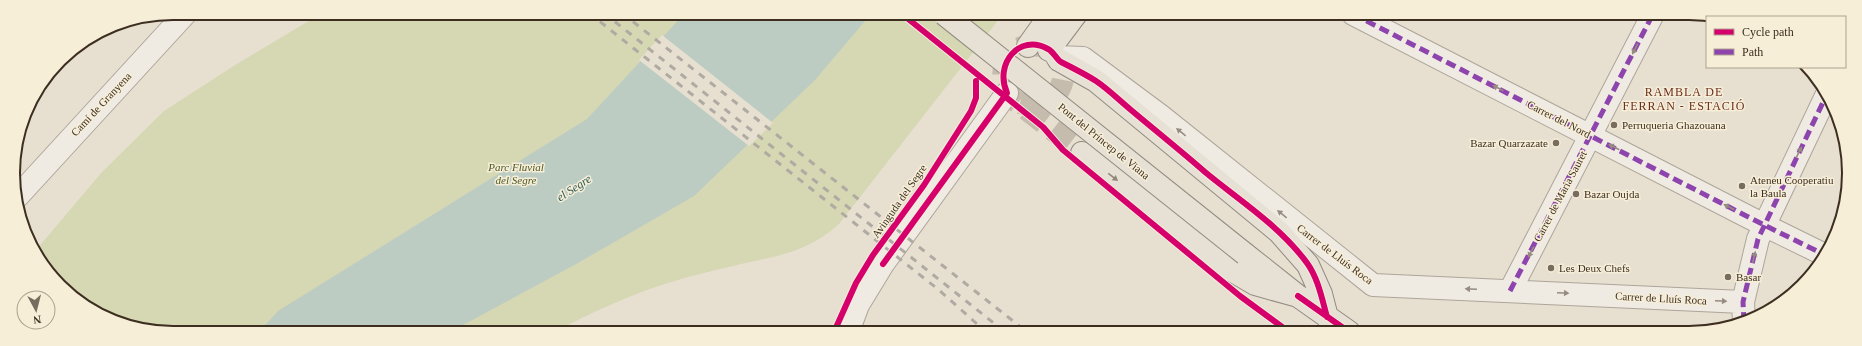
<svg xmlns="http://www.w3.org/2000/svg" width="1862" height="346" viewBox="0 0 1862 346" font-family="Georgia,serif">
  <rect width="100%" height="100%" fill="#e7e0d1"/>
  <!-- green -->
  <path fill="#d6d7b3" d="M322,13l681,1 -164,210c-33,30 -65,32 -106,42 -21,5 -43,10 -65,17 -39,12 -77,30 -114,49h-402l-59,-20 -40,-34 -17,-28 66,-78 62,-61 68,-44z"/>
  <!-- water -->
  <path fill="#bcccc2" d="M685,13l186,1 -56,66 -121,116 -116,67 -128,69h-191l19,-21 309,-192z"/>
  <!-- pier -->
  <path fill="#e7e0d1" d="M662,35l111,88 -24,23 -110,-86z"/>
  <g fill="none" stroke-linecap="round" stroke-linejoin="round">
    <!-- major-tunnel -->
    <path stroke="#c5bcae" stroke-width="22" stroke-dasharray="22 11" stroke-linecap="butt" d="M1020,103c42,11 58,-38 28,-54 -33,-16 -60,22 -35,50l69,54"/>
    <!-- minor casing -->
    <g stroke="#ada599" stroke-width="24">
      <path id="minor" d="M1353,14l411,211 61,30
        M1057,57l26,1 78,58 212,169 370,17
        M18,196l168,-183
        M1510,291l143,-277
        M1744,322l-1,-20 15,-63 68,-143
        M848,332l10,-27 25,-41 124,-171"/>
    </g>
    <!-- major casing -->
    <g stroke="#928b80" stroke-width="24">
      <path id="major" d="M1028,46l23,-32
        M1049,50l27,-36
        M1059,60l37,21 183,151 29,33 13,29 6,23
        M1082,153l149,117 24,14 43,12
        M1245,254l53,42 51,36"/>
    </g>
    <!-- minor -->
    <use href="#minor" stroke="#efebe3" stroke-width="22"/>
    <!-- major -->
    <use href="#major" stroke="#e6e1d4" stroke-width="22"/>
    <!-- rail -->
    <path stroke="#afaaa2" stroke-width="3" stroke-dasharray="7 7" stroke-linecap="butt" d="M589,13l350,277 47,42
      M604,13l401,319
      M622,13l405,319"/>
    <!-- major-bridge casing -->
    <g stroke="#928b80" stroke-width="24" stroke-linecap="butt">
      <path id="major-bridge" d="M944,14l301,240"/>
    </g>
    <!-- major-bridge -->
    <use href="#major-bridge" stroke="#e6e1d4" stroke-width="22"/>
    <!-- quiet -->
    <path stroke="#8e44ad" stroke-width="5" stroke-dasharray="10 5" stroke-linecap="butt" d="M1353,14l411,211 61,30
      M1510,291l143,-277
      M1744,322l-1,-20 15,-63 68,-143"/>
    <!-- cycleway casing -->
    <g stroke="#f7eed8" stroke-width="8">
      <path id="cycleway" d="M902,14l141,113 20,23 177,146 49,36
        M883,264l124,-171c-13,-29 12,-60 41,-44 6,3 8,10 13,13 12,6 24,12 35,19 12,8 23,19 35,29 25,21 50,41 74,62 35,29 75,54 102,91 11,15 15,36 20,54
        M1298,296l51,36
        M834,332l22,-49 17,-28 51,-70 47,-74 5,-13v-17"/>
    </g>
    <!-- cycleway -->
    <use href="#cycleway" stroke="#d6006c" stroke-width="6"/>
  </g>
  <!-- one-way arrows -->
  <defs><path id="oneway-solid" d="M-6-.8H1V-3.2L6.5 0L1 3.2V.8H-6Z"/></defs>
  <g fill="#968c82">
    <use href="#oneway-solid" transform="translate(1635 49) rotate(117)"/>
    <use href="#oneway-solid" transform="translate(1498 88) rotate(-153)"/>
    <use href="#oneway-solid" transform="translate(1181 132) rotate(-141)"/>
    <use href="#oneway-solid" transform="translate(1614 147) rotate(-153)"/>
    <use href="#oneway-solid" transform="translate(1799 152) rotate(-64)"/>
    <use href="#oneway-solid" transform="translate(1729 207) rotate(-153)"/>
    <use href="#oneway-solid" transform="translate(1282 214) rotate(-141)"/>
    <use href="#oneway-solid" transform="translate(1531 252) rotate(118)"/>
    <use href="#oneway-solid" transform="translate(1754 257) rotate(-77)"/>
    <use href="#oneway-solid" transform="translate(1471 289) rotate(-177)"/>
    <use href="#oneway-solid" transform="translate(1563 293) rotate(3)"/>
    <use href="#oneway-solid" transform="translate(1721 301) rotate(3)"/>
  </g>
  <use fill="#92887a" href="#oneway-solid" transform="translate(1113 177) rotate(38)"/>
  <!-- markers -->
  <g fill="#786c5e" stroke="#f7eed8" stroke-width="1.5">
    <circle cx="1614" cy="125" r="4"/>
    <circle cx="1556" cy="143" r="4"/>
    <circle cx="1742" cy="186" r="4"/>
    <circle cx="1576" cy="194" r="4"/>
    <circle cx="1551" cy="268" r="4"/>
    <circle cx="1728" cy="277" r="4"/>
  </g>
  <g text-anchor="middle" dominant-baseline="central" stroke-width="3" stroke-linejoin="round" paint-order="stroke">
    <!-- street labels -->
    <g font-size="11" fill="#3d2e20" stroke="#f7eed8">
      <text transform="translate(101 104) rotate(-47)">Camí de Granyena</text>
      <text transform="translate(1559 119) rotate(27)">Carrer del Nord</text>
      <text transform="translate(1104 141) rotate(39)">Pont del Príncep de Viana</text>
      <text transform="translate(1560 196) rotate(-62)">Carrer de Maria Sauret</text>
      <text transform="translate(899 201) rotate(-55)">Avinguda del Segre</text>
      <text transform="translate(1335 254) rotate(37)">Carrer de Lluís Roca</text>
      <text transform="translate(1661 298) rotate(3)">Carrer de Lluís Roca</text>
    </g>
    <!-- poi labels -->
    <g font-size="11" fill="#3d2e20" stroke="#f7eed8" text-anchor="start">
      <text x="1622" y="125">Perruqueria Ghazouana</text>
      <text x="1548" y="143" text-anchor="end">Bazar Quarzazate</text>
      <text x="1750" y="180">Ateneu Cooperatiu<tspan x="1750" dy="13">la Baula</tspan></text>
      <text x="1584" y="194">Bazar Oujda</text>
      <text x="1559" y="268">Les Deux Chefs</text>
      <text x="1736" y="277">Basar</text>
    </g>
    <!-- park labels -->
    <g font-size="11" font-style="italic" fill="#4d5a26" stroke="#f7eed8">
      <text x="516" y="167">Parc Fluvial<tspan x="516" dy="13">del Segre</tspan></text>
    </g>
    <!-- neighbourhood labels -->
    <g font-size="12" letter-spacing="1" fill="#6b2e1e" stroke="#f7eed8">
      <text x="1684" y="92">RAMBLA DE<tspan x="1684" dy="14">FERRAN - ESTACIÓ</tspan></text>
    </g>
    <!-- water labels -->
    <g font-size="12" font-style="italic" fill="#2f5d5a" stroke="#f7eed8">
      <text transform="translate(574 188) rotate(-33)">el Segre</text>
    </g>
  </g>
  <!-- crop -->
  <path d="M0 0H1862V346H0ZM173 20H1689A153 153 0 0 1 1842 173V173A153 153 0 0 1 1689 326H173A153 153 0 0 1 20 173V173A153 153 0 0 1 173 20Z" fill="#f7eed8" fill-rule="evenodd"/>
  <path fill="none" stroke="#3d2e20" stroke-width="2" d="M173 20H1689A153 153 0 0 1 1842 173V173A153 153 0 0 1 1689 326H173A153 153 0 0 1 20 173V173A153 153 0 0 1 173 20Z"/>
  <!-- legend -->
  <rect x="1706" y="16" width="140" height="52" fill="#f7eed8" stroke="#ada18e"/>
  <rect x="1714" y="29" width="20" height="6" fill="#d6006c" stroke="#ada18e"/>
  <text x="1742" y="36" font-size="12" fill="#3d2e20">Cycle path</text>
  <rect x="1714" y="49" width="20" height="6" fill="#8e44ad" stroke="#ada18e"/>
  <text x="1742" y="56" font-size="12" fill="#3d2e20">Path</text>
  <!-- north arrow -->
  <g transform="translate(36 310) rotate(173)"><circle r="19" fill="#f7eed8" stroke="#ada18e"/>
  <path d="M0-3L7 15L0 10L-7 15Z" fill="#786c5e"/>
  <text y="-6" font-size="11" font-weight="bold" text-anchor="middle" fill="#3d2e20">N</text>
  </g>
</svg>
